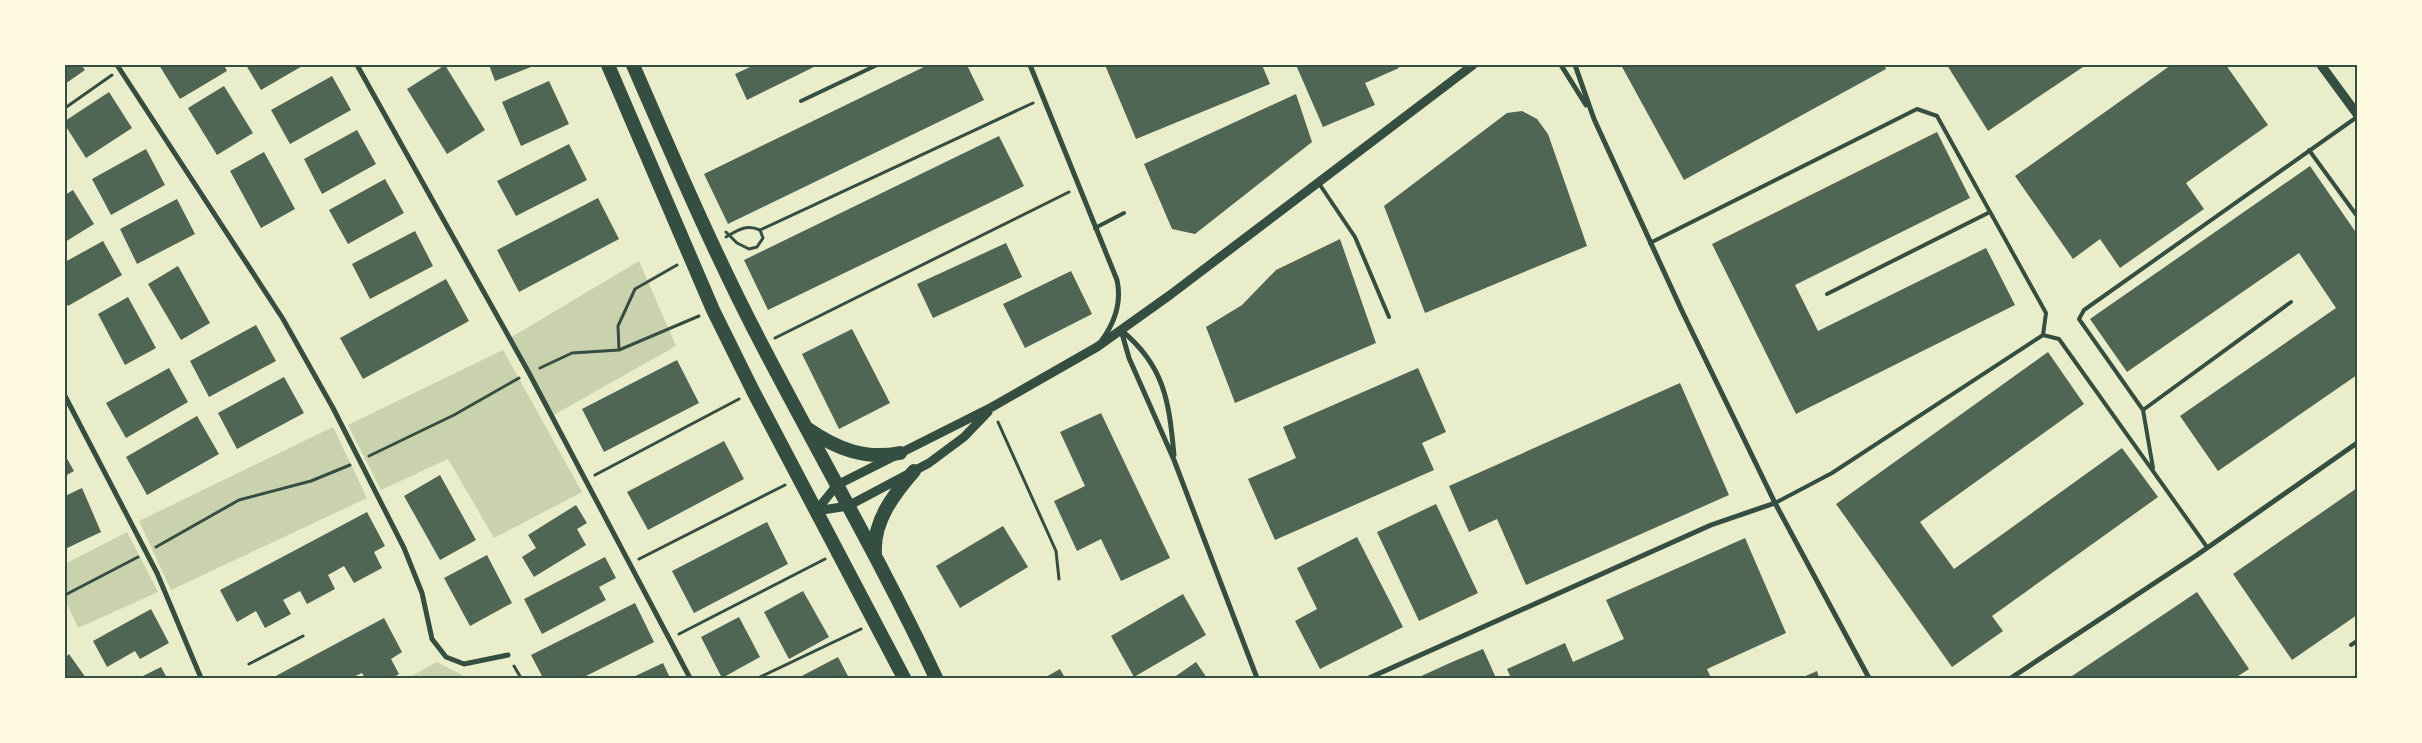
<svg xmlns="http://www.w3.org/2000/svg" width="2422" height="743" viewBox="0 0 2422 743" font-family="'Work Sans',sans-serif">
  <rect width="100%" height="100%" fill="#e9edc9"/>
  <!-- green -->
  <path fill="#cad2ad" d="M639,261l37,85 -124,70 -42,-78z
    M503,350l79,142 -88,46 -46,-79 -67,31 -33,-65z
    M333,427l34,71 -196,92 -32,-69z
    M127,532l31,60 -80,36 -13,-29v-35z
    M437,662l25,13 2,3h-56z"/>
  <!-- building -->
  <path fill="#4f6655" d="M65,65h16l4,5 -20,14z
    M159,65h65l3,6 -47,28z
    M246,65h58l-43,25z
    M445,65l40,65 -38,24 -40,-65z
    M489,65h47l-41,16z
    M749,65h69l-71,35 -12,-26 15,-7z
    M928,65h39l17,35 -256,124 -24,-50z
    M1105,65h157l8,19 -134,55z
    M1296,65h101l2,3 -34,15 10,22 -52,22z
    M1621,65h263l2,4 -202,111z
    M1947,65h139l-98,66z
    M2171,65h55l42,60 -82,58 18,26 -84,59 -20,-29 -27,20 -58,-83z
    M332,76l19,34 -61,34 -19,-34z
    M549,81l20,43 -48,22 -19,-44z
    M224,86l29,47 -36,22 -29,-47z
    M109,92l23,36 -46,30 -21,-33v-4z
    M1296,94l16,48 -117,92 -23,-5 -28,-65z
    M1522,111l15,8 11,15 39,112 -162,67 -41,-107 123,-93z
    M357,130l19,34 -54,30 -18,-35z
    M1937,132l33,66 -175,87 23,46 168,-83 29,57 -219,109 -84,-170z
    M999,136l25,50 -256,124 -24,-50z
    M569,144l18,36 -71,36 -19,-35z
    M146,149l19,36 -54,30 -19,-36z
    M264,152l31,57 -34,19 -31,-57z
    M2310,166l47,68v141l-139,96 -38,-55 156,-108 -37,-55 -172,119 -37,-53z
    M385,179l19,34 -56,31 -19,-34z
    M73,190l21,34 -29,18v-47z
    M598,198l21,41 -100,53 -22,-42z
    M177,199l18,35 -58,30 -17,-35z
    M415,231l18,35 -63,33 -18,-35z
    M1340,239l36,104 -141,60 -29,-76 36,-22 34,-35z
    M103,241l19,34 -54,31 -3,-5v-39z
    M1006,243l16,34 -89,41 -16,-34z
    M178,266l32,57 -29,17 -33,-56z
    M1071,271l21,43 -67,34 -22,-44z
    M446,279l23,42 -106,58 -23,-41z
    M128,297l28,51 -31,17 -27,-51z
    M256,325l20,36 -67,36 -19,-36z
    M852,329l38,74 -51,26 -37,-75z
    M2048,352l36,52 -164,118 34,47 168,-121 36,49 -166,119 11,15 -51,36 -116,-163z
    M677,360l22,43 -95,49 -22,-43z
    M169,368l19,34 -62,36 -20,-35z
    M1418,368l28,64 -24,11 12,27 -159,70 -27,-61 48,-21 -13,-31z
    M284,377l20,36 -67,36 -19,-36z
    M1680,383l49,112 -203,90 -29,-66 -28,13 -20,-46z
    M1101,413l69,145 -49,23 -20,-42 -24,12 -23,-50 31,-15 -25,-54z
    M197,416l22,38 -72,41 -21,-38z
    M724,441l20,38 -96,51 -21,-38z
    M65,455l9,16 -9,5z
    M440,475l36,65 -36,20 -36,-64z
    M82,488l19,44 -36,17v-53z
    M2357,488v127l-65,45 -59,-86z
    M1436,504l42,89 -59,28 -42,-89z
    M576,505l11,18 -10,6 9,16 -52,32 -12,-20 14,-9 -8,-13z
    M367,512l18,34 -11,6 8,16 -28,15 -10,-17 -16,9 7,14 -28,15 -7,-13 -17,9 8,14 -26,14 -9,-17 -19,11 -17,-32z
    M767,522l21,42 -94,49 -22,-42z
    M1003,526l25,41 -68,41 -24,-42z
    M1357,537l46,90 -83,42 -25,-48 22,-12 -20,-41z
    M1745,538l41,95 -79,36 4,9h-200l-4,-9 58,-26 8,19 51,-23 -18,-39z
    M487,555l25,48 -42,23 -26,-48z
    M605,557l11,21 -17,9 7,13 -64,34 -18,-35z
    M803,591l26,46 -40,22 -25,-47z
    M2197,592l52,77 -14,9h-166z
    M1183,594l23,41 -72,42 -23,-41z
    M635,603l19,39 -72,36h-39l-12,-23z
    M151,609l18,34 -29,16 -5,-8 -28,16 -14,-26z
    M739,617l21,40 -38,21 -21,-41z
    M384,618l18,34 -11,7 8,15 -7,4h-27l-3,-5 -11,5h-79z
    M1483,649l13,29h-79l35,-16z
    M69,654l17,24h-21v-20z
    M838,657l11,21h-51z
    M1196,662l11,16h-34z
    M663,663l7,15h-39z
    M161,667l6,11h-28z
    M1060,669l5,9h-21z
    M1817,671l2,7h-18z"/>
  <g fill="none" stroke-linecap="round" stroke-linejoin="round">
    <!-- path -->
    <path stroke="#344e41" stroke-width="3" d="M65,108l47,-33
      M760,230l273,-127
      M726,237c12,-7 20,-13 34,-7l3,8 -6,9 -8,2 -12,-6 -11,-11
      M775,338l294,-146
      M619,350l80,-34
      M540,368l32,-15 47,-3 -1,-24 17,-37 42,-24
      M998,422l58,129 3,28
      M369,456l85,-41 65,-37
      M595,475l144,-76
      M156,547l83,-47 72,-19 39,-16
      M639,559l146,-74
      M65,595l73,-38
      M679,634l146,-75
      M249,664l54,-28
      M514,666l7,12
      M758,678l103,-49"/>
    <!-- service -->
    <path stroke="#344e41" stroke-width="4" d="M801,101l76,-36
      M2309,150l48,66
      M1318,182l37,55 34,80
      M1095,228l29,-15
      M1650,243l267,-134 20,7 109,197 -3,22
      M1827,294l163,-82
      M2143,410l148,-108
      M2153,468l-10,-58 -64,-91 5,-9 273,-193
      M1775,503l57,-30 211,-138 16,4 148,208
      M2351,645l6,-4"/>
    <!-- minor -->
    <path stroke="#344e41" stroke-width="5" d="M117,65l166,254 50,89 71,140 18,45 10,46 14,18 18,7 44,-9
      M357,65l172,308 161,305
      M1030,65l87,215c5,23 -2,42 -15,60
      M1561,65l25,40
      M1575,65l19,54 88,192 93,192 94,175
      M1121,330l8,28 45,102 83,218
      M1121,330c44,36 48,72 53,125
      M65,396l92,177 44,105
      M1369,678l342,-153 64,-22
      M2011,678l186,-123 160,-112"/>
    <!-- tertiary -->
    <path stroke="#344e41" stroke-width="9" d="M2321,65l36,49
      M816,511l21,-26 155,-78 105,-60 73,-52 303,-230
      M816,511l32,-5 81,-43 35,-26 24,-25"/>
    <!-- trunk -->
    <path stroke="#344e41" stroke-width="14" d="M608,65l105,245 40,81 151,287
      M633,65c41,94 81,188 128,278 58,112 122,221 175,335
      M808,429c29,20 57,31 92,24
      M875,553c-2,-32 19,-59 39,-82"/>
  </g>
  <!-- border -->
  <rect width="2422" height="743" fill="none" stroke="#fefae0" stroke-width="132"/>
  <rect x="66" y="66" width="2290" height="611" fill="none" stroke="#344e41" stroke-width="2"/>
</svg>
